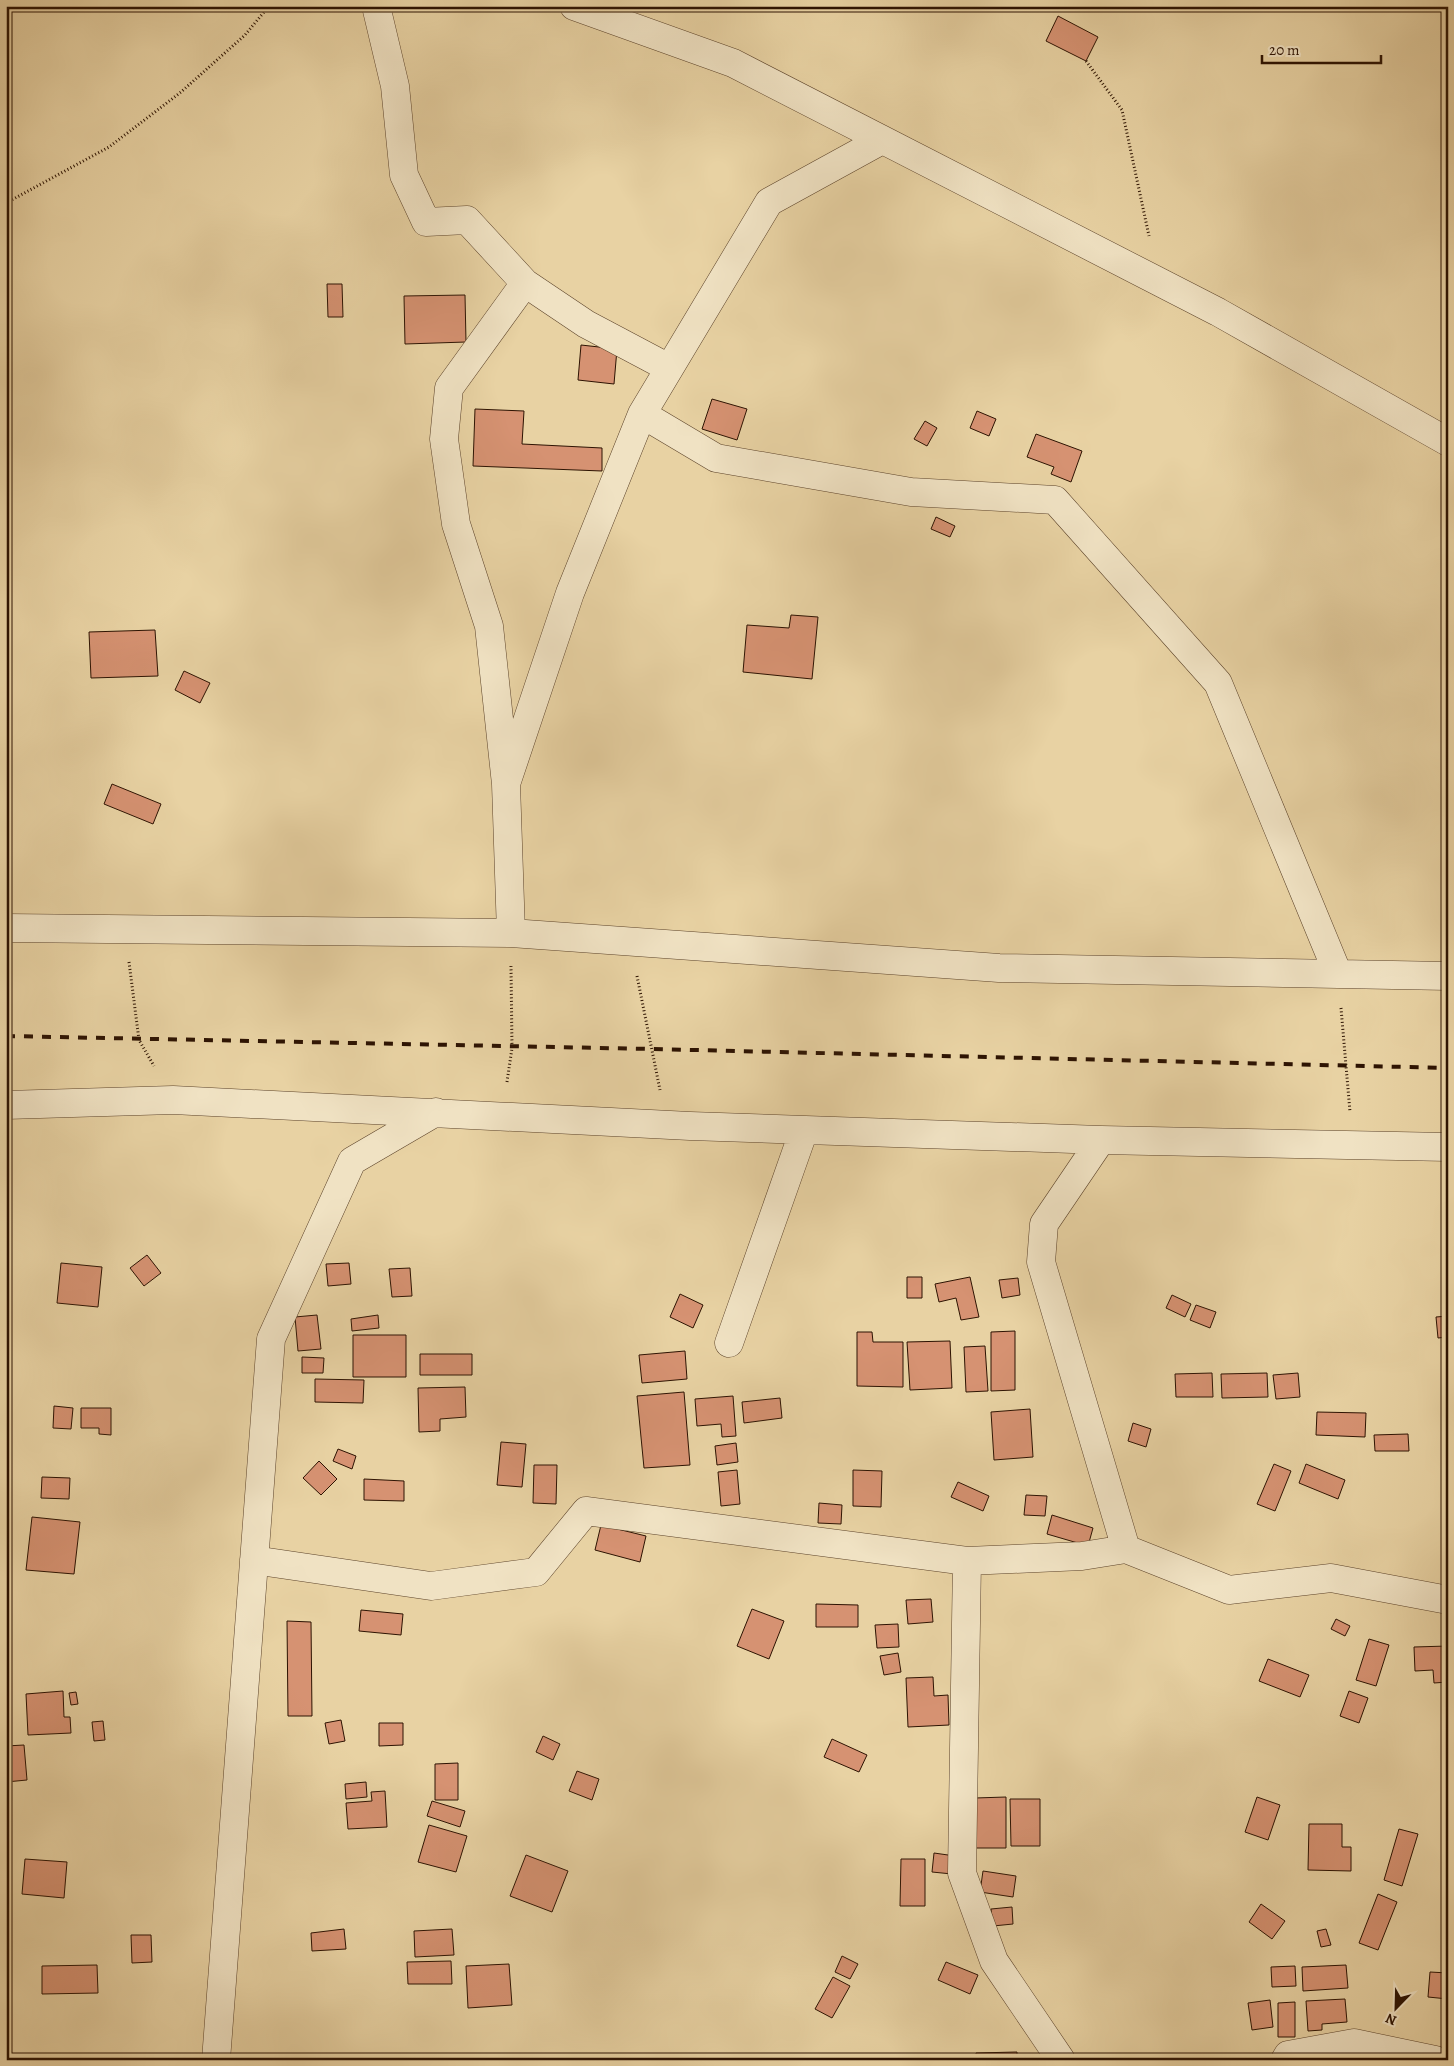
<svg xmlns="http://www.w3.org/2000/svg" width="1454" height="2066" viewBox="0 0 1454 2066" font-family="Alegreya,serif">
  <rect width="100%" height="100%" fill="#e8d2a3"/>
  <filter id="stains"><feTurbulence type="fractalNoise" baseFrequency=".004" numOctaves="4"/><feColorMatrix values="0 0 0 0 .2 0 0 0 0 .09 0 0 0 0 .02 0 0 0 .5 -.17"/></filter>
  <radialGradient id="worn" r=".72"><stop offset=".6" stop-color="#630" stop-opacity="0"/><stop offset="1" stop-color="#630" stop-opacity=".3"/></radialGradient>
  <!-- building -->
  <path fill="#d69272" stroke="#2d1302" d="M1058,16l40,21 -12,24 -40,-20z
    M327,284h15l1,33h-15z
    M465,295l1,47 -61,2 -1,-48z
    M581,345l36,4 -3,35 -36,-4z
    M712,399l35,10 -10,31 -35,-11z
    M475,409l49,2 -2,33 80,4v23l-129,-5z
    M977,411l19,8 -7,17 -19,-8z
    M925,421l12,7 -10,18 -13,-7z
    M1036,434l46,17 -11,31 -20,-8 3,-7 -27,-10z
    M936,517l19,9 -5,11 -19,-8z
    M791,615l27,2 -6,62 -69,-7 4,-47 42,3z
    M155,630l3,46 -67,2 -2,-46z
    M184,671l26,12 -10,20 -25,-13z
    M112,784l49,20 -8,20 -49,-20z
    M147,1255l14,18 -17,13 -14,-18z
    M61,1263l41,4 -4,40 -41,-4z
    M349,1263l2,21 -23,2 -2,-22z
    M410,1268l2,28 -20,1 -3,-28z
    M907,1277h15v21h-15z
    M970,1277l9,40 -18,3 -5,-22 -17,4 -4,-18z
    M1018,1278l2,17 -18,3 -3,-18z
    M680,1294l23,11 -10,23 -23,-11z
    M1172,1295l19,9 -6,13 -19,-9z
    M1196,1305l20,7 -6,16 -20,-8z
    M317,1315l4,34 -23,2 -3,-34z
    M378,1315l1,13 -27,3 -1,-12z
    M1448,1316v21l-10,1 -2,-21z
    M1015,1331v59l-24,1v-59z
    M857,1332h15l1,10h30v45l-46,-1z
    M353,1335h53v42h-53z
    M950,1341l2,47 -42,2 -3,-48z
    M985,1346l3,45 -22,1 -2,-45z
    M685,1351l2,28 -45,4 -3,-28z
    M420,1354h52v21h-52z
    M302,1357l22,1 -1,15h-21z
    M1212,1373l1,24h-37l-1,-23z
    M1267,1373l1,24 -46,1 -1,-24z
    M1298,1373l2,24 -24,2 -3,-24z
    M315,1379l49,1 -1,23 -48,-1z
    M465,1387l1,30 -26,2v12l-21,1 -1,-44z
    M684,1392l6,73 -46,3 -7,-72z
    M733,1396l3,40 -14,1 -1,-13 -24,2 -2,-27z
    M780,1398l2,20 -38,5 -2,-21z
    M54,1406l19,2 -2,21 -18,-1z
    M81,1408h30v27l-12,-1v-6h-18z
    M1030,1409l3,48 -39,3 -3,-48z
    M1317,1412l49,1 -1,24 -49,-2z
    M1133,1423l18,6 -5,18 -18,-6z
    M1408,1434l1,17h-34l-1,-16z
    M501,1442l25,2 -4,43 -25,-2z
    M736,1443l2,19 -21,3 -2,-19z
    M338,1449l18,7 -4,13 -19,-8z
    M319,1461l18,18 -16,16 -18,-17z
    M1274,1464l17,7 -16,40 -18,-7z
    M1306,1464l39,16 -7,19 -39,-16z
    M534,1465h23l-1,39 -23,-1z
    M737,1470l3,34 -19,2 -3,-34z
    M853,1470l29,1 -1,36 -28,-1z
    M42,1477l28,1 -1,21 -28,-1z
    M364,1479l40,2v20l-40,-1z
    M958,1482l31,14 -6,15 -32,-14z
    M1026,1495l21,1 -2,20 -21,-1z
    M819,1503l23,2 -1,19 -23,-1z
    M1052,1515l41,13 -5,18 -41,-12z
    M32,1517l48,5 -6,52 -48,-4z
    M601,1525l45,11 -6,26 -45,-12z
    M931,1599l2,23 -25,2 -2,-24z
    M816,1604l42,1v22h-42z
    M752,1609l32,12 -15,38 -32,-13z
    M361,1610l42,4 -2,21 -42,-4z
    M1336,1619l14,7 -5,10 -14,-7z
    M287,1621l24,1 1,94h-24z
    M898,1624l1,23 -22,1 -2,-23z
    M1369,1639l20,6 -13,41 -20,-6z
    M1448,1646v36l-14,1 -1,-13 -18,1 -1,-24z
    M898,1653l3,19 -17,3 -4,-19z
    M1268,1659l41,16 -9,22 -41,-16z
    M933,1677l1,19 14,-1 1,30 -41,2 -2,-49z
    M63,1691l1,26h6l1,16 -43,2 -2,-41z
    M1349,1691l19,7 -9,25 -19,-7z
    M76,1692l2,12 -7,1 -2,-12z
    M341,1720l4,21 -16,3 -4,-21z
    M103,1721l2,19 -11,1 -2,-19z
    M379,1723h24v22l-24,1z
    M543,1736l17,8 -7,16 -17,-8z
    M832,1739l35,16 -8,17 -35,-15z
    M24,1745l3,35 -21,2v-36z
    M458,1763v37h-23v-36z
    M577,1771l22,8 -7,21 -23,-9z
    M366,1782l1,15 -21,2 -1,-15z
    M385,1791l2,36 -39,2 -2,-26 26,-2 -1,-9z
    M1006,1797v51h-31v-50z
    M1257,1797l23,8 -12,35 -23,-8z
    M1010,1799h30v47h-29z
    M432,1801l33,10 -5,16 -33,-11z
    M1309,1824h33v23h9v24l-43,-1z
    M429,1825l38,11 -11,36 -38,-10z
    M1399,1829l19,5 -16,52 -18,-6z
    M934,1853l21,3 -3,18 -20,-2z
    M526,1855l42,16 -16,41 -42,-16z
    M25,1859l42,3 -3,36 -42,-4z
    M901,1859h24v47h-25z
    M983,1871l33,5 -3,21 -33,-5z
    M1378,1894l19,8 -19,48 -19,-7z
    M1261,1904l24,17 -13,18 -23,-17z
    M1012,1907l1,17 -20,2 -2,-17z
    M344,1929l2,20 -34,2 -1,-18z
    M452,1929l2,26 -39,2 -1,-26z
    M1326,1929l5,16 -10,2 -4,-16z
    M131,1935h20l1,27 -20,1z
    M842,1956l16,8 -8,15 -15,-7z
    M451,1961l1,23h-44l-1,-22z
    M946,1962l32,13 -8,19 -32,-14z
    M509,1964l3,41 -44,3 -2,-42z
    M97,1965l1,28 -56,1v-28z
    M1346,1965l2,23 -45,3 -1,-24z
    M1295,1966l1,20 -24,1 -1,-20z
    M1430,1972l18,1v26l-20,-2z
    M833,1977l17,9 -18,32 -17,-9z
    M1345,1999l2,23 -25,2v6l-14,1 -2,-30z
    M1270,2000l3,27 -21,3 -4,-27z
    M1295,2002v35h-17v-34z
    M6,2007h1l2,51h-3z
    M1017,2052v8h-41v-7z"/>
  <g fill="none" stroke-linecap="round" stroke-linejoin="round">
    <!-- minor casing -->
    <g stroke="#5c432a" stroke-width="29">
      <path id="minor" d="M376,6l19,80 9,89 22,47 41,-2 58,63 61,41 83,44
        M574,6l159,57 485,249 230,130
        M642,414l74,44 195,34 144,8 163,183 120,291
        M506,784l64,-191 72,-179 127,-212 113,-62
        M6,928l505,5 488,35 449,8
        M511,933l-5,-149 -17,-158 -33,-102 -12,-85 5,-51 76,-105
        M6,1105l167,-5 517,26 411,14 347,7
        M1101,1140l-57,84 -3,38 85,287
        M729,1343l75,-213
        M254,1560l177,26 105,-14 50,-61 381,50 115,-5 44,-7 103,41 102,-12 117,22
        M967,1561l-5,312 32,88 67,99
        M216,2060l55,-721 81,-178 84,-49
        M1285,2060l3,-5 66,-12 81,17"/>
    </g>
    <!-- path -->
    <path stroke="#2d1302" stroke-width="3" stroke-dasharray="1 2.5" stroke-linecap="butt" d="M1086,61l36,49 27,126
      M6,203l103,-56 72,-55 64,-57 24,-29
      M129,962l10,78 15,26
      M637,976l23,114
      M1341,1008l9,104
      M507,1082l5,-34 -1,-82"/>
    <!-- minor -->
    <use href="#minor" stroke="#f0e2c3" stroke-width="28"/>
    <!-- rail -->
    <path stroke="#2d1302" stroke-width="4" stroke-dasharray="9 9" stroke-linecap="butt" d="M6,1036l646,13 796,19"/>
  </g>
  <!-- margin -->
  <rect width="1454" height="2066" fill="none" stroke="#e8d2a3" stroke-width="25"/>
  <rect x="8" y="8" width="1439" height="2051" fill="none" stroke="#2d1302" stroke-width="2.5"/>
  <rect x="12" y="12" width="1429" height="2041" fill="none" stroke="#2d1302"/>
  <!-- north arrow -->
  <g transform="translate(1396 2008) rotate(203)" stroke="#f0e2c3" stroke-width="4" paint-order="stroke">
  <path d="M0-4L9 19L0 12L-9 19Z" fill="#2d1302"/>
  <text y="-8" font-size="14" font-weight="bold" text-anchor="middle" fill="#2d1302">N</text>
  </g>
  <!-- scale -->
  <path d="M1262 55v8h119v-8" fill="none" stroke="#2d1302" stroke-width="2.5"/>
  <text x="1269" y="55" font-size="15" fill="#2d1302" stroke="#f0e2c3" stroke-width="4" paint-order="stroke">20 m</text>
  <rect width="100%" height="100%" filter="url(#stains)"/>
  <rect width="100%" height="100%" fill="url(#worn)"/>
</svg>
